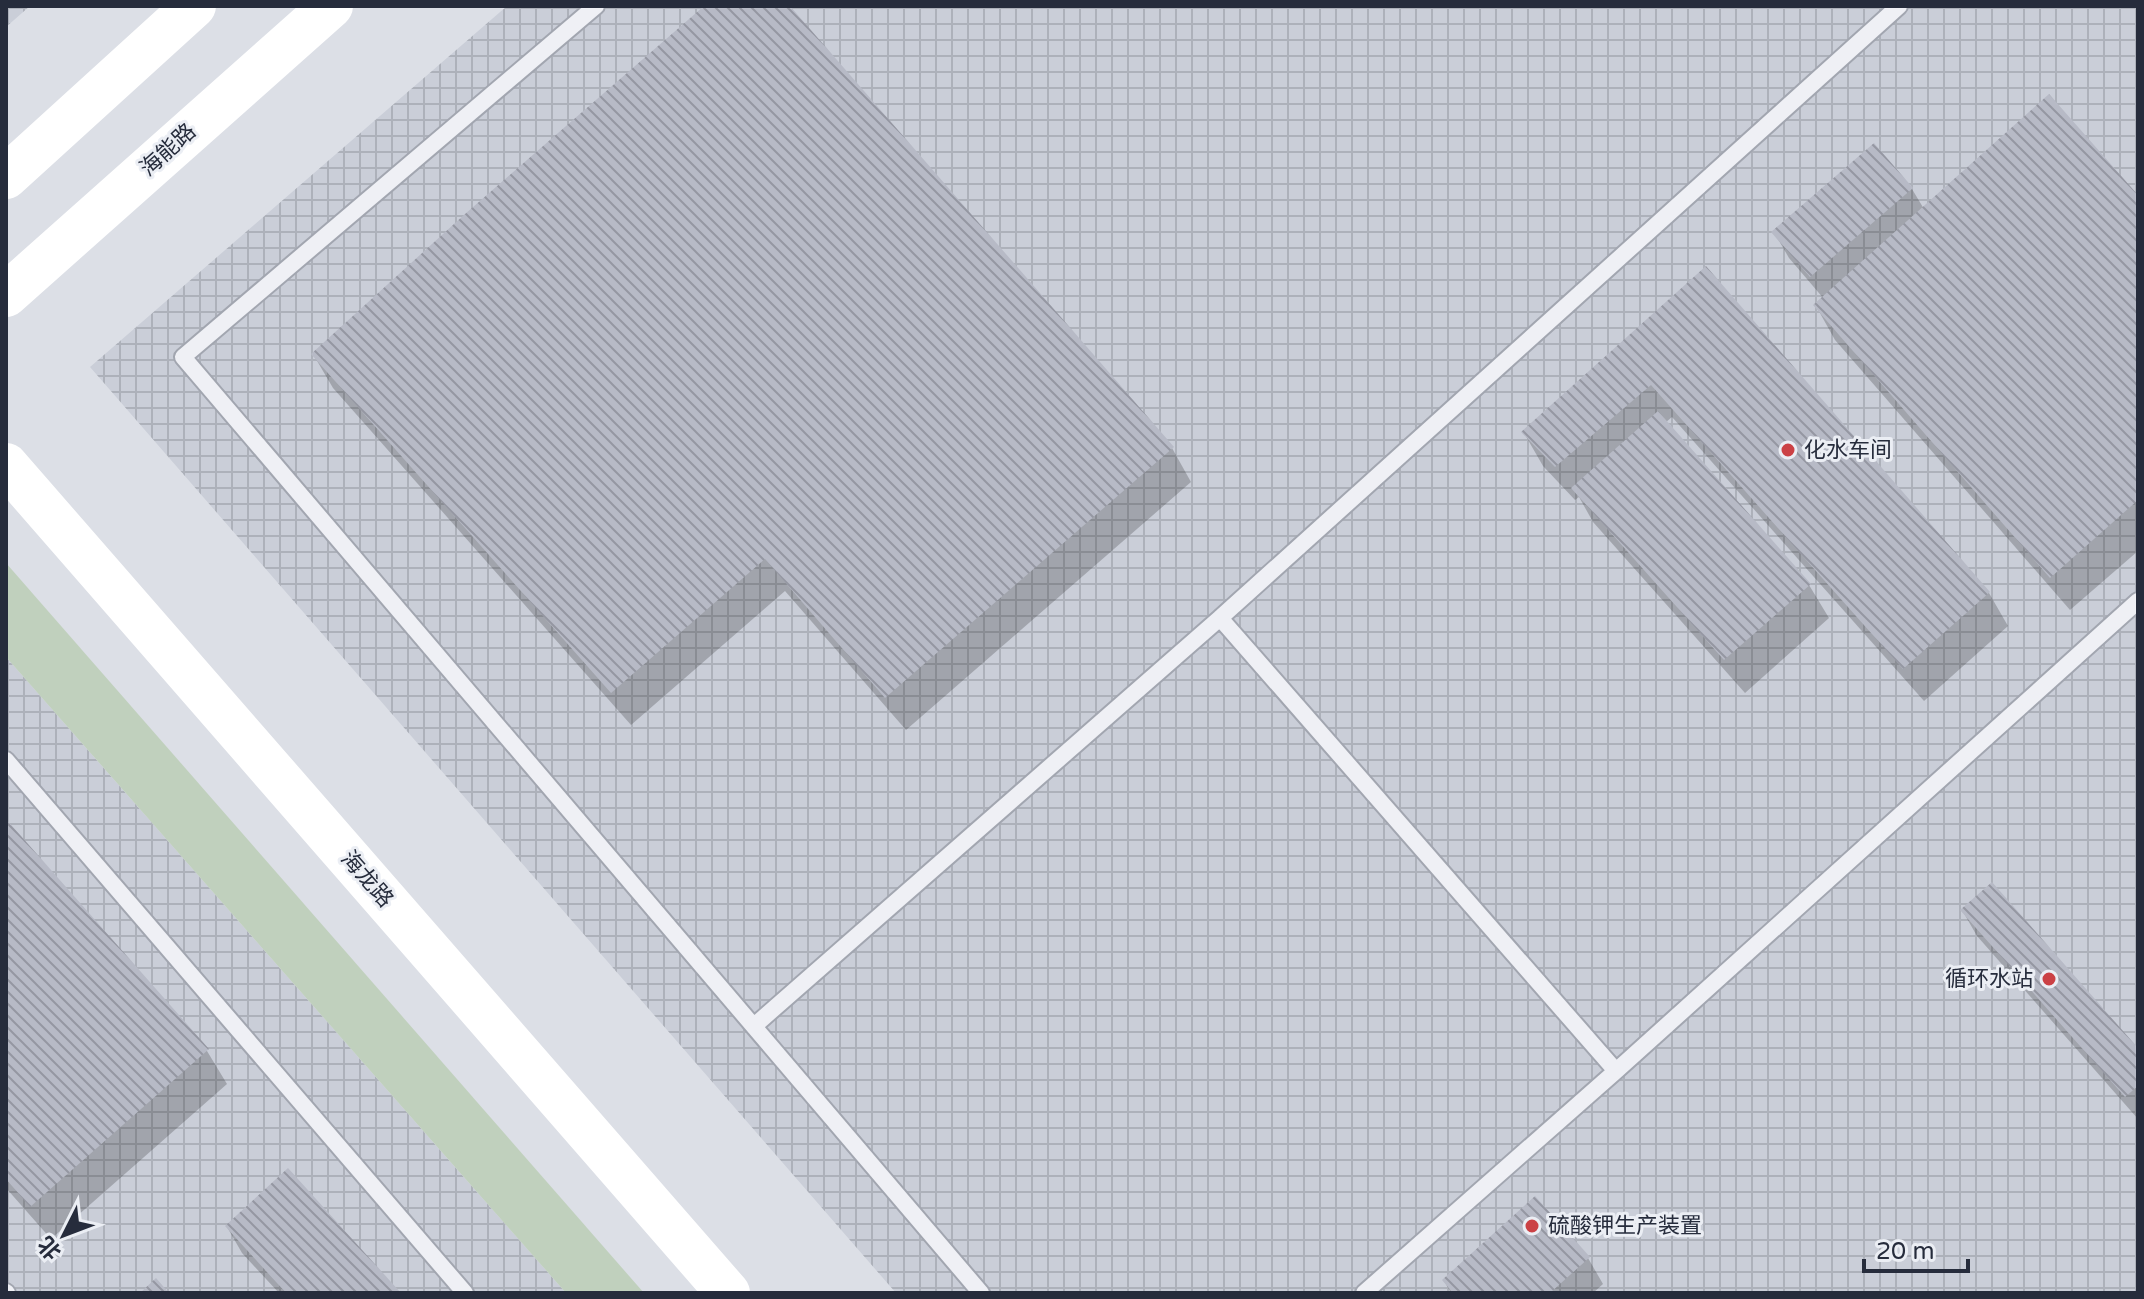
<svg xmlns="http://www.w3.org/2000/svg" width="2144" height="1299" viewBox="0 0 2144 1299" font-family="'Varela Round','Noto Sans SC',sans-serif">
  <defs>
    <pattern id="industrial-grid" width="8" height="8" patternUnits="userSpaceOnUse" patternTransform="scale(2)"><rect width="8" height="8" fill="#caced8"/><path d="M0 4h8M4 0v8" fill="none" stroke="#adb1ba"/></pattern>
    <pattern id="building-back-hatch" width="6" height="6" patternUnits="userSpaceOnUse" patternTransform="scale(2)"><rect width="6" height="6" fill="#b7bac6"/><path d="M-1 5l2 2M0 0l6 6M5-1l2 2" fill="none" stroke="#9597a2"/></pattern>
  </defs>
  <rect width="100%" height="100%" fill="#dcdfe6"/>
  <!-- industrial -->
  <path fill="url(#industrial-grid)" d="M6,6h24l-24,21z
    M507,6h1631v1287h-1242l-806,-926z
    M6,657l560,636h-560z"/>
  <!-- green -->
  <path fill="#c0d0bd" d="M6,563l638,730h-78l-560,-636z"/>
  <!-- shadow -->
  <path fill="#0003" d="M707,6h80l385,442 19,34 -285,248 -121,-139 -154,134 -298,-337 -20,-34z
    M1912,189l12,20 214,-10v352l-68,59 -235,-270 -19,-34 8,-7 -35,-41 -15,-26z
    M1706,268l283,325 19,33 -84,75 -252,-284 -7,6 144,162 20,33 -84,75 -152,-171 -14,-25 -4,3 -32,-34 -19,-33z
    M6,822l201,229 20,33 -176,155 -45,-51z
    M1962,910l176,141v68l-161,-183z
    M227,1227l172,66h-120l-37,-40z
    M1588,1258l15,26 -10,9h-142l-7,-12z"/>
  <!-- building -->
  <path fill="url(#building-back-hatch)" d="M704,6h86l384,441 -289,251 -120,-139 -154,134 -300,-339 154,-140z
    M2049,94l89,101v305l-88,78 -237,-273z
    M1874,143l39,45 -103,89 -39,-45z
    M1706,266l284,326 -87,77 -252,-284 -96,82 -34,-35z
    M1658,411l153,173 -87,76 -153,-172z
    M6,819l203,230 -179,158 -24,-28z
    M1992,882l146,166v38l-13,11 -165,-187z
    M288,1168l113,125h-115l-61,-67z
    M1535,1196l55,61 -40,36h-97l-11,-13z
    M156,1278l13,15h-29z"/>
  <g fill="none" stroke-linecap="round" stroke-linejoin="round">
    <!-- lane casing -->
    <g stroke="#a2a6b0" stroke-width="20">
      <path id="lane" d="M596,6l-413,351 798,936
        M6,760l459,533
        M754,1026l466,-408
        M1616,1071l-396,-453 679,-612
        M6,1292l1,1
        M1364,1293l252,-222 522,-470"/>
    </g>
    <!-- lane -->
    <use href="#lane" stroke="#eff0f5" stroke-width="16"/>
    <!-- secondary -->
    <path stroke="#fff" stroke-width="44" d="M6,177l188,-171
      M6,295l325,-289
      M6,465l722,828"/>
  </g>
  <!-- markers -->
  <g fill="#cb4145" stroke="#ebeef4" stroke-width="3">
    <circle cx="1788" cy="450" r="8"/>
    <circle cx="2049" cy="979" r="8"/>
    <circle cx="1532" cy="1226" r="8"/>
  </g>
  <g text-anchor="middle" dominant-baseline="central" stroke-width="6" stroke-linejoin="round" paint-order="stroke">
    <!-- street labels -->
    <g font-size="22" fill="#262c3c" stroke="#ebeef4">
      <text transform="translate(168 150) rotate(-42)">海能路</text>
      <text transform="translate(367 879) rotate(49)">海龙路</text>
    </g>
    <!-- poi labels -->
    <g font-size="22" fill="#262c3c" stroke="#ebeef4" text-anchor="start">
      <text x="1804" y="450">化水车间</text>
      <text x="2033" y="979" text-anchor="end">循环水站</text>
      <text x="1548" y="1226">硫酸钾生产装置</text>
    </g>
  </g>
  <!-- border -->
  <rect width="2144" height="1299" fill="none" stroke="#262c3c" stroke-width="16"/>
  <!-- north arrow -->
  <g transform="translate(64 1235) rotate(228)" stroke="#ebeef4" stroke-width="6" paint-order="stroke">
  <path d="M0-6L14 30L0 20L-14 30Z" fill="#262c3c"/>
  <text y="-12" font-size="22" font-weight="bold" text-anchor="middle" fill="#262c3c">北</text>
  </g>
  <!-- scale -->
  <path d="M1864 1259v12h104v-12" fill="none" stroke="#262c3c" stroke-width="4"/>
  <text x="1876" y="1259" font-size="24" fill="#262c3c" stroke="#ebeef4" stroke-width="6" paint-order="stroke">20 m</text>
</svg>
